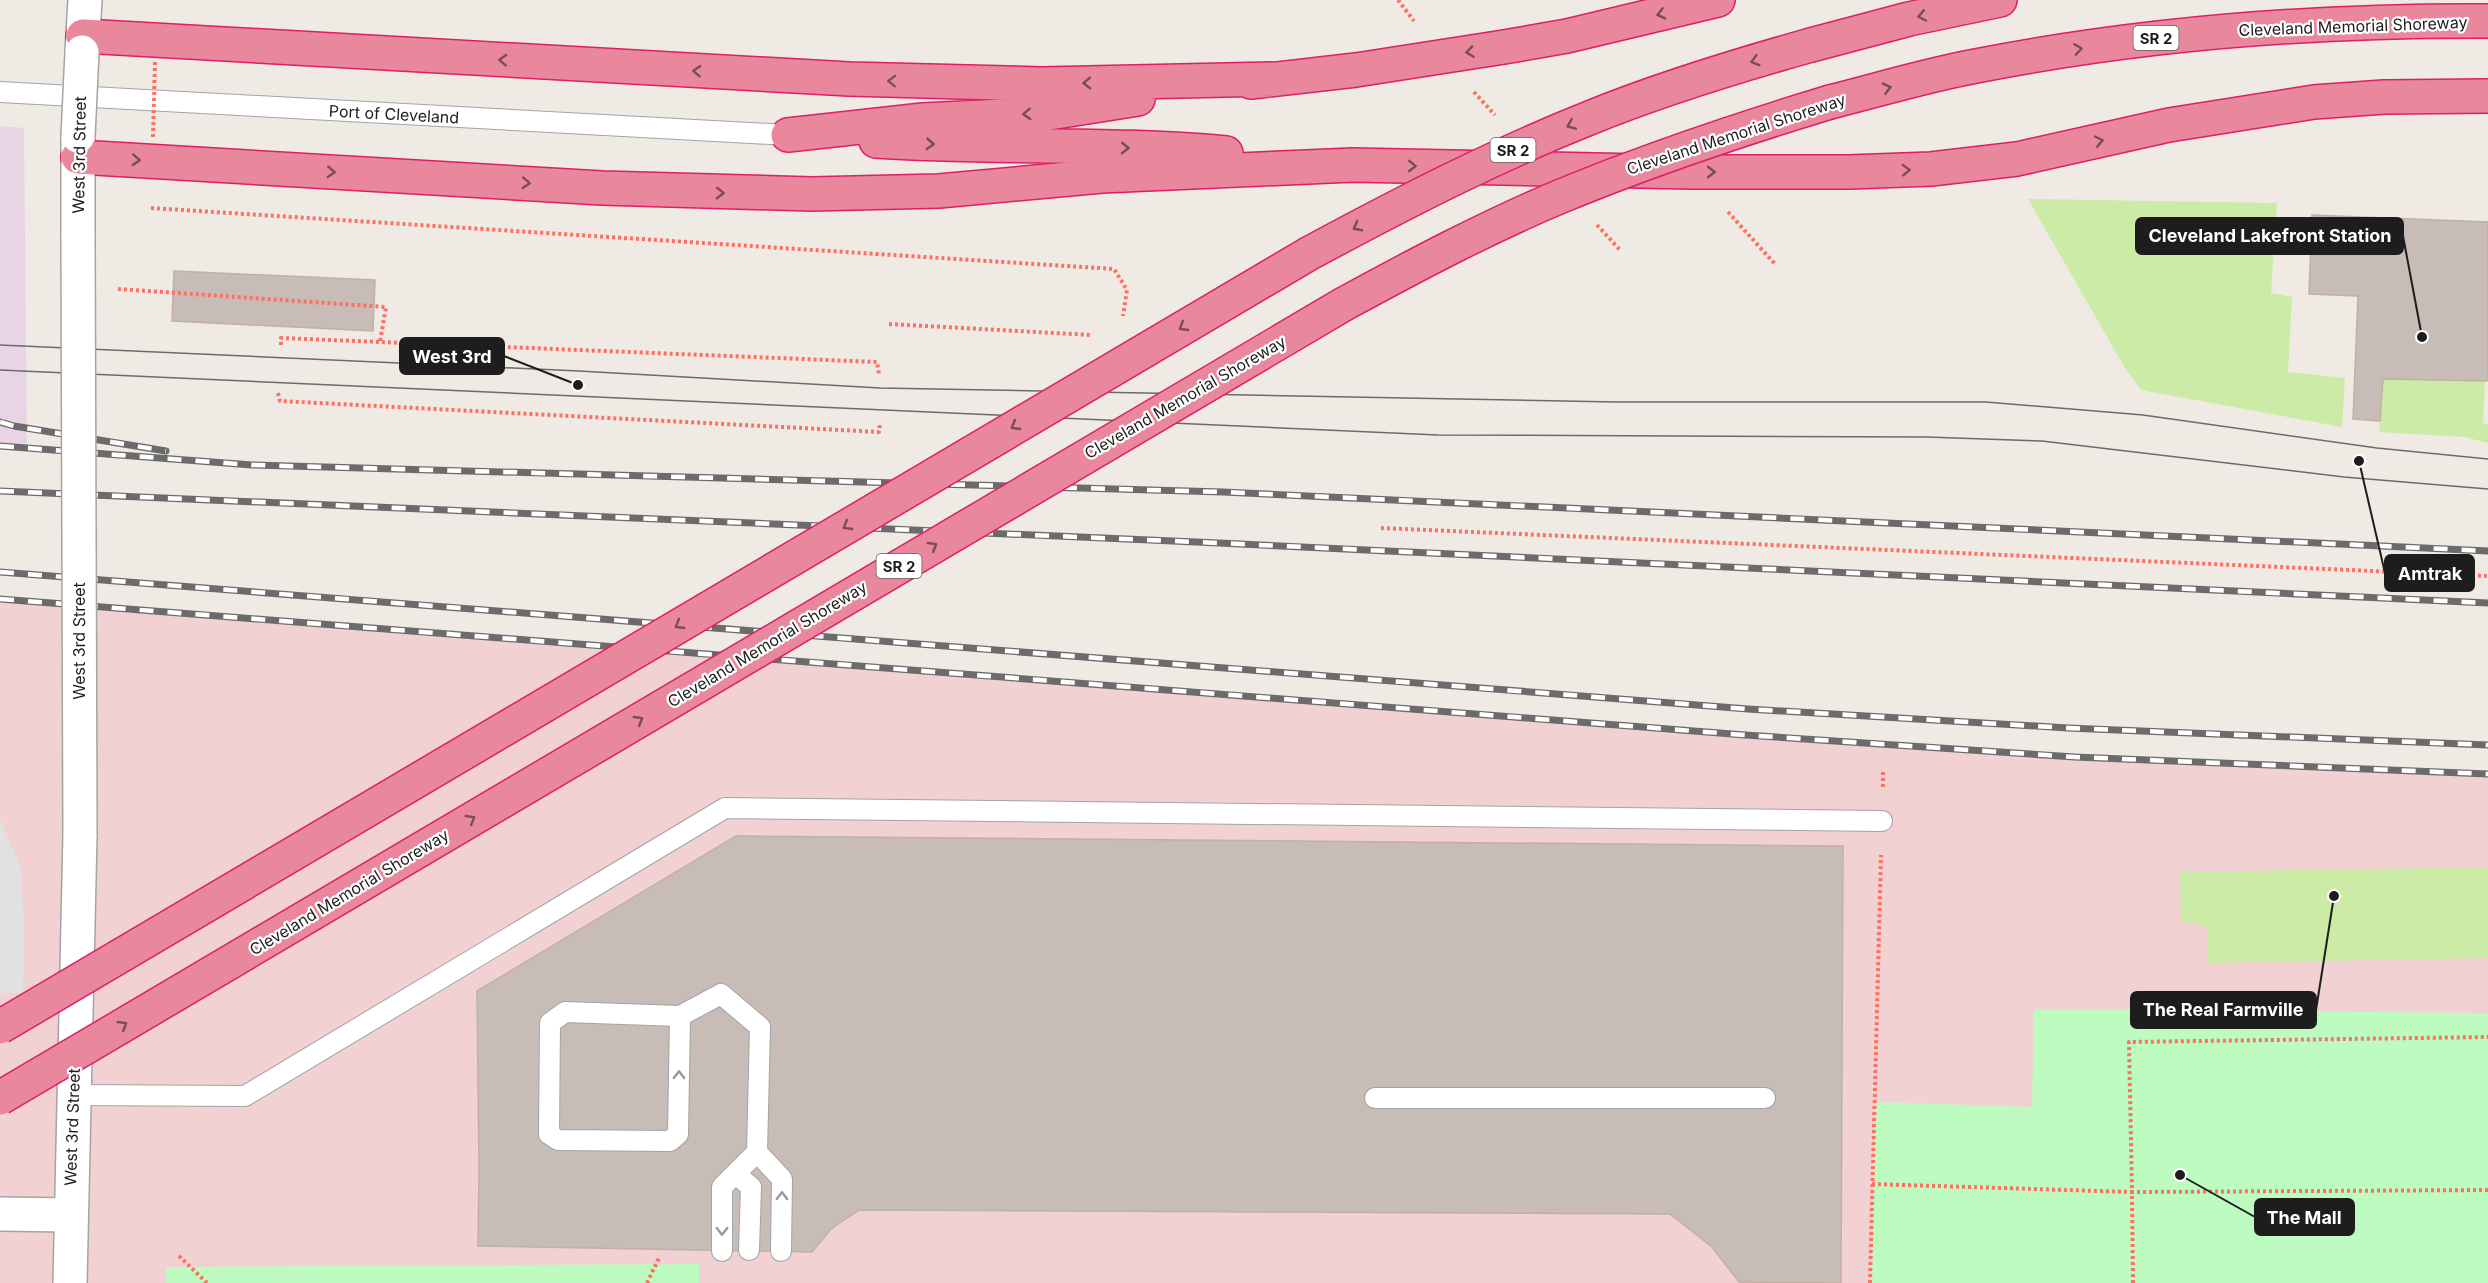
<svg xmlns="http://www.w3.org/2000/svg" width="2488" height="1283" viewBox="0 0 2488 1283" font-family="Inter,sans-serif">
  <rect width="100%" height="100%" fill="#efeae3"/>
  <!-- commercial -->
  <path fill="#f1d1d1" d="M0,599l1745,136 330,22 413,17v509h-2488z"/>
  <!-- industrial -->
  <path fill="#e8d4e5" d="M0,126l24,2 3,320 -27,-2z"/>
  <!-- grass -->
  <path fill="#cbeba7" d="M2028,199l249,4 -6,90 21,4 -4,75 57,6 -3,49 -201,-37 -16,-22z
    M2383,379l102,2 -2,42 5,1v19l-23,-6 -86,-5z
    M2488,867v91l-280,5 -1,-36 -26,-7 -1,-48z"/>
  <!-- park -->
  <path fill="#befbc0" d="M2034,1009l454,4v270h-618l5,-181 157,5z
    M699,1264v19h-533v-16z"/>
  <!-- parking -->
  <path fill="#e1e1e1" d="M0,820l21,47 3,63 -1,63h-23z"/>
  <!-- building -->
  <path fill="#c7bcb6" stroke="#c1b0a5" stroke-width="1.5" d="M2312,215l176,7v159l-105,-2 -3,42 -27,-2 5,-123 -49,-2z
    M174,271l201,9 -2,51 -201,-10z
    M736,836l1107,10 -2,437 -102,-1 -27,-35 -42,-33 -811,-4 -28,19 -19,23 -334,-6 1,-77 -2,-178z"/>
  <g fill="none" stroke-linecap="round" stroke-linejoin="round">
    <!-- service casing -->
    <g stroke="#a4a4a4" stroke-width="22">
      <path id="service" d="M0,92l788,43
        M680,1016l-2,118 -8,7 -112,-1 -9,-6 1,-111 15,-11 115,4 41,-22 39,33 -3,125 -35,35v64
        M73,1095l172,1 480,-288 1157,13
        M1375,1098h390
        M757,1152l25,27 -1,72
        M737,1175l14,12 -2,63"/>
    </g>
    <!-- minor casing -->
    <g stroke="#a4a4a4" stroke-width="36">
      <path id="minor" d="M0,1214l70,1"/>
    </g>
    <!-- tertiary casing -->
    <g stroke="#a4a4a4" stroke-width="36">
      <path id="tertiary" d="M82,52l3,-52
        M78,236v-100
        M70,1283l10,-449"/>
    </g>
    <!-- motorway casing -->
    <g stroke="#df1e67" stroke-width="36">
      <path id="motorway" d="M83,36l766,43 193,5 230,-5
        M1811,45l98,-26 91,-19
        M1251,82l105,-12 148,-23 63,-11 151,-36
        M1830,102c48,-12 97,-27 146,-36 169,-33 340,-46 512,-45
        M788,135l135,-15 120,-6 95,-15
        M876,141c116,8 234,1 350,12
        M78,157l524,31 210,6 127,-3 163,-15 251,-11 337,7h159l82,-3 86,-10 152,-34 145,-23 70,-5 104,-1"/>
    </g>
    <!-- path -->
    <path stroke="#fe6f64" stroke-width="4" stroke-dasharray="3 3" stroke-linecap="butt" d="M1398,0l16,21
      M1474,92l21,23
      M151,208l963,61 13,21 -4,26
      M1728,212l47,52
      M1597,225l24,26
      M118,289l268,18 -6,35
      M889,324l202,11
      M281,345v-7l596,24 2,12
      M278,393l2,8 599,31 1,-10
      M1381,528l1107,48
      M1883,787v-16
      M1872,1184l260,8 -3,-150 359,-5
      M179,1256l28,27
      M647,1283l13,-27
      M1870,1283l11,-428
      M2133,1283l-1,-91 356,-2"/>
    <!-- service -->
    <use href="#service" stroke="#fff" stroke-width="20"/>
    <!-- minor -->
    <use href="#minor" stroke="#fff" stroke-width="33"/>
    <!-- tertiary -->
    <use href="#tertiary" stroke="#fff" stroke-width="33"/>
    <!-- motorway -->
    <use href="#motorway" stroke="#e9879d" stroke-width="33"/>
    <!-- tram -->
    <path stroke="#6b6b6b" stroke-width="1.5" d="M0,345l579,26 301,17 737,14h369l157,13 234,33 111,11
      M0,370l1438,65 489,2 115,4 302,36 144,12"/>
    <!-- rail casing -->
    <g stroke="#6b6b6b" stroke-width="7">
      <path id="rail" d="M0,422l14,4 152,25
        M0,446l252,19 971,27 1265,59
        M0,491l1219,52 1269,60
        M0,572l1748,137 320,19 420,17
        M0,599l1745,136 330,22 413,17"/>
    </g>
    <!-- rail -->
    <use href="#rail" stroke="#fff" stroke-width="4.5" stroke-dasharray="14" stroke-linecap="butt"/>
    <!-- tertiary-bridge casing -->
    <g stroke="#a4a4a4" stroke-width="36" stroke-linecap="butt">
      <path id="tertiary-bridge" d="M78,136l4,-84
        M78,236l2,598"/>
    </g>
    <!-- motorway-bridge casing -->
    <g stroke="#df1e67" stroke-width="36" stroke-linecap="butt">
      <path id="motorway-bridge" d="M0,1027l1310,-774c91,-49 182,-96 277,-134 73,-30 149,-53 224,-74
        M0,1098l1344,-794c70,-38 141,-76 215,-107 89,-37 179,-67 271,-95"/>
    </g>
    <!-- path-bridge -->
    <path stroke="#fe6f64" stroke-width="4" stroke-dasharray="3 3" stroke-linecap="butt" d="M153,137l2,-76"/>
    <!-- tertiary-bridge -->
    <use href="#tertiary-bridge" stroke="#fff" stroke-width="33"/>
    <!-- motorway-bridge -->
    <use href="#motorway-bridge" stroke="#e9879d" stroke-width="33"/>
  </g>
  <!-- one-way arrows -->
  <defs><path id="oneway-chevron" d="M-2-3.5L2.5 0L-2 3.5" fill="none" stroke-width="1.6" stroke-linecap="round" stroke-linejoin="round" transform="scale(1.5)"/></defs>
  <g stroke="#794d57">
    <use href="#oneway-chevron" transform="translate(1661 14) rotate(166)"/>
    <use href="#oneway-chevron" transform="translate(1922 16) rotate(168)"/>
    <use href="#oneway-chevron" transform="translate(2078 49) rotate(-8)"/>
    <use href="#oneway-chevron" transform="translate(1470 52) rotate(172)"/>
    <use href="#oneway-chevron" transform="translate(503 60) rotate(-177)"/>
    <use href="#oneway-chevron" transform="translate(1755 61) rotate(164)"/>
    <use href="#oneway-chevron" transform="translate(697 71) rotate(-177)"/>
    <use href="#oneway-chevron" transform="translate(892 81) rotate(-178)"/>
    <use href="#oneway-chevron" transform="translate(1087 83) rotate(179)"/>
    <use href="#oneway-chevron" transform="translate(1887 88) rotate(-14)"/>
    <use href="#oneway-chevron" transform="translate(1027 114) rotate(177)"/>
    <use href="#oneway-chevron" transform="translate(1571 125) rotate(157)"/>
    <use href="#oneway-chevron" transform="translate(2099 141) rotate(-12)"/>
    <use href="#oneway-chevron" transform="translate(930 144) rotate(4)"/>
    <use href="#oneway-chevron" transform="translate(1125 148) rotate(1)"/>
    <use href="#oneway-chevron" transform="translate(136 160) rotate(3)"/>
    <use href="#oneway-chevron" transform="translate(1412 166) rotate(1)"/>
    <use href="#oneway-chevron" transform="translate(1906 170) rotate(-2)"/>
    <use href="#oneway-chevron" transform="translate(331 172) rotate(3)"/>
    <use href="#oneway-chevron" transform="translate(1711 172)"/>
    <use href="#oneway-chevron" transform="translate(526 183) rotate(3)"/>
    <use href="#oneway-chevron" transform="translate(720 193) rotate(1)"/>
    <use href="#oneway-chevron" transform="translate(1357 227) rotate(152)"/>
    <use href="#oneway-chevron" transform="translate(1183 327) rotate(149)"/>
    <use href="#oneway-chevron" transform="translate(1015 426) rotate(149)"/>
    <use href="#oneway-chevron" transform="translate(847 526) rotate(149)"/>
    <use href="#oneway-chevron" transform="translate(933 546) rotate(-31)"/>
    <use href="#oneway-chevron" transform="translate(679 625) rotate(149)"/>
    <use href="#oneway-chevron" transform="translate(639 720) rotate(-31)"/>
    <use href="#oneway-chevron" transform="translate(471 819) rotate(-31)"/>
    <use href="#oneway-chevron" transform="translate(123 1025) rotate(-31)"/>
  </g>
  <g stroke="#999">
    <use href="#oneway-chevron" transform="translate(679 1075) rotate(-89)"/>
    <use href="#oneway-chevron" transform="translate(782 1196) rotate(-89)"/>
    <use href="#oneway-chevron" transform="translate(722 1231) rotate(90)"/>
  </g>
  <g text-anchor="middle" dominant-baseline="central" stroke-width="4.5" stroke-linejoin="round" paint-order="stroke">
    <!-- shield labels -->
    <g fill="#fff" stroke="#616161" stroke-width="1.5">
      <rect x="2133.5" y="26" width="45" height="24" rx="4.5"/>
      <rect x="1490.5" y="138" width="45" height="24" rx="4.5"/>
      <rect x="876.5" y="554" width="45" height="24" rx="4.5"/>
    </g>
    <g font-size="15" font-weight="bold" fill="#1d1d1d">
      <text x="2156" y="38">SR 2</text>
      <text x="1513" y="150">SR 2</text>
      <text x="899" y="566">SR 2</text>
    </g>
    <!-- street labels -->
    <g font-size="16" fill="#1d1d1d" stroke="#fff">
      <text transform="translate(2353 26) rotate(-2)">Cleveland Memorial Shoreway</text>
      <text transform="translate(394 114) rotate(3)">Port of Cleveland</text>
      <text transform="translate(1736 134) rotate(-18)">Cleveland Memorial Shoreway</text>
      <text transform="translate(79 155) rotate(-89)">West 3rd Street</text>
      <text transform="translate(1185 397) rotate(-30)">Cleveland Memorial Shoreway</text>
      <text transform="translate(79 641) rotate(-90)">West 3rd Street</text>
      <text transform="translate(767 644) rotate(-31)">Cleveland Memorial Shoreway</text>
      <text transform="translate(349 892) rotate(-31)">Cleveland Memorial Shoreway</text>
      <text transform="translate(72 1127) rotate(-88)">West 3rd Street</text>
    </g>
  </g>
  <!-- callouts -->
  <path fill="none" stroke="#1d1d1d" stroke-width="2" d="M2422 337L2403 236M578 385L504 356M2359 461L2385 573M2334 896L2316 1010M2180 1175L2255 1217"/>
  <g fill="#1d1d1d" stroke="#fff" stroke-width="2">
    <circle cx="2422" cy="337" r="6"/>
    <circle cx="578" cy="385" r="6"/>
    <circle cx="2359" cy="461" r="6"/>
    <circle cx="2334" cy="896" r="6"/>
    <circle cx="2180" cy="1175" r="6"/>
  </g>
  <g fill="#1d1d1d" stroke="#1d1d1d" stroke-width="2">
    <rect x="2136" y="218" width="267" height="36" rx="6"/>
    <rect x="400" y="338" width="104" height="36" rx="6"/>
    <rect x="2385" y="555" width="89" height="36" rx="6"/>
    <rect x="2131" y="992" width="185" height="36" rx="6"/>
    <rect x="2255" y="1199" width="99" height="36" rx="6"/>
  </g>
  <g font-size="18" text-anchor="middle" font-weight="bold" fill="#fff">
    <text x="2270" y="242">Cleveland Lakefront Station</text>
    <text x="452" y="363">West 3rd</text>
    <text x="2430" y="580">Amtrak</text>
    <text x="2223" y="1016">The Real Farmville</text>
    <text x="2304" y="1224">The Mall</text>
  </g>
</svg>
